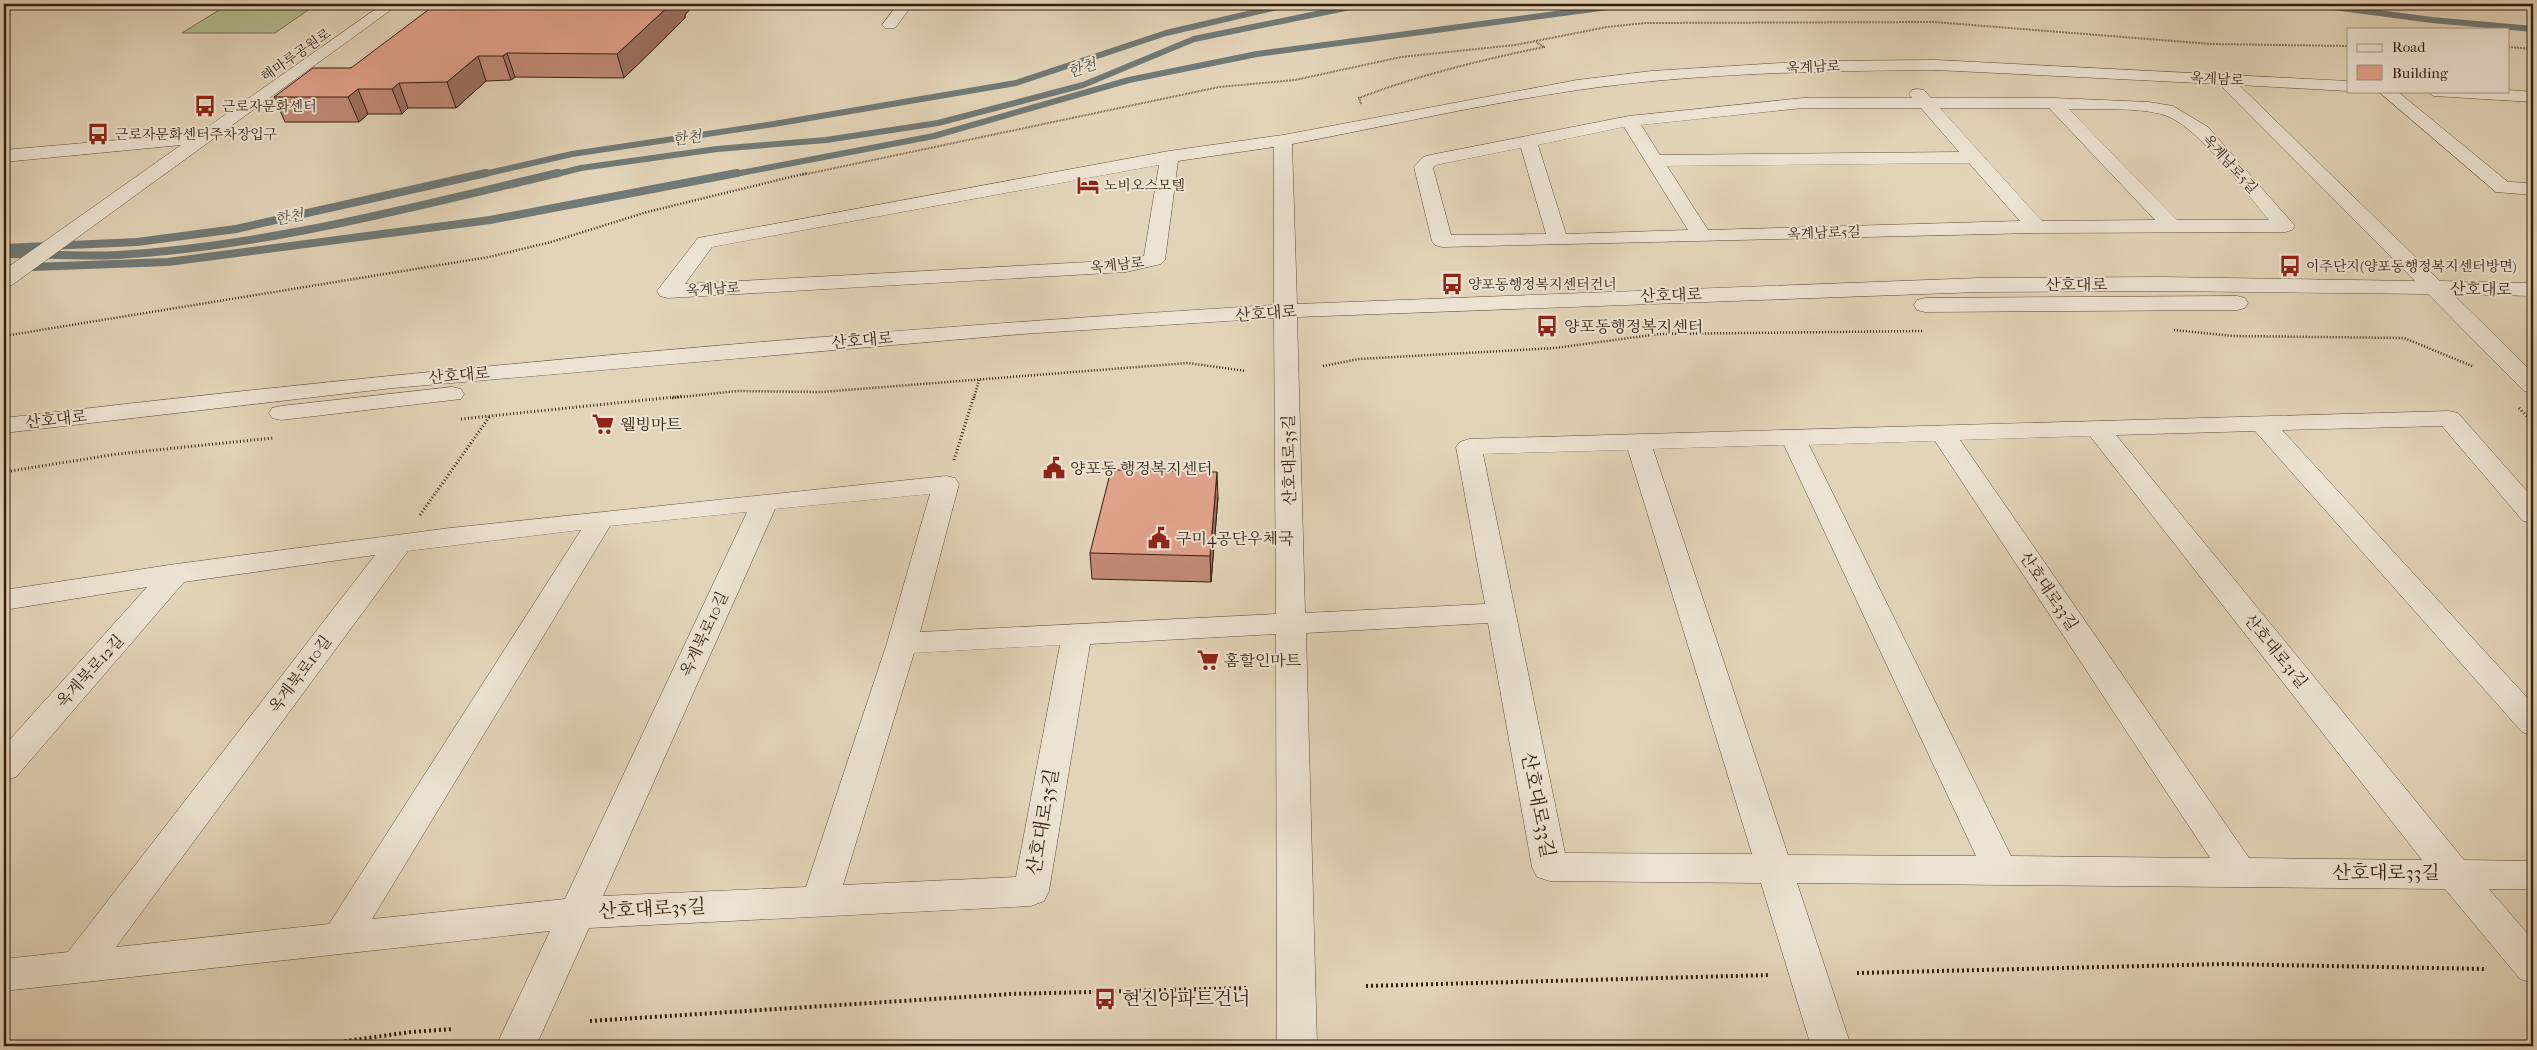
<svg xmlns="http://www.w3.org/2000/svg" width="2537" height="1050" viewBox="0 0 2537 1050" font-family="'IM FELL French Canon','Noto Serif KR',serif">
  <rect width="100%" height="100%" fill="#e3d4b9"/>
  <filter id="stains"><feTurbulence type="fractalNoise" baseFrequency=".004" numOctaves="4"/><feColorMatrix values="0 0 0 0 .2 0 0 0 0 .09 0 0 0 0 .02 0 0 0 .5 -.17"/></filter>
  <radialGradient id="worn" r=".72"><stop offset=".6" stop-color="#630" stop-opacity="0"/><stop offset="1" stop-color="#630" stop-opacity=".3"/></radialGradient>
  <!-- green -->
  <path fill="#b2bd91" stroke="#736e50" d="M224,7l87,1 -36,25h-93z"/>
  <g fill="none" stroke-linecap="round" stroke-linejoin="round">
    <!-- stream-far1 -->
    <path stroke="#717a76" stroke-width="6" d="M1983,4l48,2 57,-2
      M2311,4l121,16 101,9
      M2460,4l73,3
      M480,175l92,-21 202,-30 242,-41 150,-50 124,-29
      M553,175l28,-7 136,-19 109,-9 112,-17 145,-38 111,-46 171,-35
      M730,175l204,-39 195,-56 128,-26 374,-50"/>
    <!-- stream -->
    <path stroke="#717a76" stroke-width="8" d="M4,248l133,-6 99,-13 250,-56
      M4,254c38,0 76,3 114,1 149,-9 295,-48 440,-82
      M4,268l164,-6 322,-42 247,-47"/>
    <!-- minor casing -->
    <g stroke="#604c3a" stroke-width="1">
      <path id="minor" d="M4,4h11l-11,6z
        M383,4h16l-387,281 -8,1v-16l177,-125 -177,17v-12l195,-17z
        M898,4h15l-18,24h-10l-3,-3z
        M1936,60l412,21v10l-109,-6 201,196 93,2v13l-80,-2 80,79v20l-9,-2 -96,-97 -266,-3 -183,1 -682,25 8,296 180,-9 -29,-157 4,-5 9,-3 980,-28 9,2 75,85v25l-10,-2 -81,-95 -160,4 251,274v32l-11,-4 -267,-301 -139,4 348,425 69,1v28h-44l44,51v43l-13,-4 -75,-90 -648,-6 54,163h-40l-50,-163 -211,-2 -13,-4 -5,-10 -44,-244 -182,10 11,413h-40l-1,-412 -186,10 -41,247 -5,10 -13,5 -442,22 -53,118h-40l54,-115 -546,60v-32l64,-7 307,-397 -191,27 -168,195 -12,3v-34l143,-159 -143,23v-20l172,-26 274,-36 496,-52 9,2 4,6 -39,148 356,-18 -2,-296 -252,16 -629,54 -389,45v-15c422,-50 846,-87 1270,-113v-158l-96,14 -13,99 -4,4 -35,8 -458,26 -8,-2 -3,-5 41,-53 471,-87 114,-16 294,-55 74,-9 161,-10zM1936,70l283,14 196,197 -253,-4 -183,1 -682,26 -5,-160c95,-18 190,-40 286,-54 118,-17 239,-19 358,-20zM1159,165l-15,91 -18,4 -441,24 27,-37zM2090,436l332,424 -173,-2 -289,-418zM1935,441l275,417 -199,-2 -202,-411zM1784,445l192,411 -188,-1 -135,-406zM1628,450l124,404 -187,-1 -82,-399zM930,494l-43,149 -81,244 -203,9 172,-387zM747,512l-182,387 -193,20 238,-393zM581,530l-252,394 -213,23 292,-396zM1060,645l-44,232 -173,8 71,-232z
        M1918,89l6,1 7,8h123l95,4 24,4 35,21 87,99 -3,4 -7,2 -249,1 -594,14 -7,-2 -3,-4 -18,-74 9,-10 7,-2 199,-39 174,-18h109l-3,-4 3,-4zM1803,108h118l38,44 -299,3 -19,-30zM1940,108h109l106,112 -113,1zM2069,109c30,1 63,-2 92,5 36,9 83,77 108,106h-92zM1624,127l64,103 -122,4 -28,-89zM1521,148l25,86 -95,1 -18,-67 3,-3zM1969,163l51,58 -312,9 -41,-64z
        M2508,90l25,2v10l-99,-6 -8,-5z
        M2378,91h19l111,91 25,1v12l-37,-3z
        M2237,296l8,2 3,5 -3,5 -8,2 -312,2 -8,-2 -3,-5 3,-5 8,-2z
        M452,387l9,2 3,5 -3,5 -180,21 -9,-2 -3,-5 3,-5 9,-2z"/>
    </g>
    <!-- path-far3 -->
    <path stroke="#341f0f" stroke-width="2" stroke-dasharray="0.5 1" stroke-linecap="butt" d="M2508,47l25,2
      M1361,104l-2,-6c60,-23 122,-38 185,-51l-8,-5
      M802,175l417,-88 76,-7 106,-23 114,-12 92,-18 38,-4 289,-1 277,22 137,2"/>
    <!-- path-far2 -->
    <path stroke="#341f0f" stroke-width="2.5" stroke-dasharray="1 2" stroke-linecap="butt" d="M2174,330l59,6 171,2 68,28
      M4,336l485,-79 62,-15 96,-30 160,-39
      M1323,366l36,-7 196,-11 104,-14 264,-3
      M672,398l65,-7 84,1 367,-29 58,8
      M974,398l5,-18"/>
    <!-- path-far1 -->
    <path stroke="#341f0f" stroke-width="3" stroke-dasharray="1 2.5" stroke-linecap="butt" d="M2519,408l14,15
      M461,419l223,-23
      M954,460l20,-64
      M4,472l113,-18 156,-16
      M420,515l70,-99"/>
    <!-- path -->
    <path stroke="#341f0f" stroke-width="4" stroke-dasharray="2 3" stroke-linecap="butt" d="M1857,973l367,-9 263,5
      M1366,986l404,-11
      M590,1021l421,-27 235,-6
      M310,1046l101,-14 42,-3"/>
    <!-- minor -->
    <use href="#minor" fill="#ede3d2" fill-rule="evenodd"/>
  </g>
  <!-- wall -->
  <path fill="#c28b78" stroke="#341f0f" d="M685,15v3l-61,60 -109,-1 -4,3 -25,1 -30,27h-48l-6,6h-34l-9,8h-74l-11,-25 77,-29z
    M1218,497l-7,85 -119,-3 -2,-26z"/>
  <!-- shaded-wall -->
  <path fill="#9e7162" stroke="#341f0f" d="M671,4h24l-10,11v3l-61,60 -7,-24z
    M507,53l8,24 -4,3 -8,-24z
    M478,56l8,25 -30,27 -9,-26z
    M399,83l9,25 -6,6 -10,-25z
    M358,89l10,25 -9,8 -11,-25z
    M1217,472l1,25 -7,85 -1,-26z"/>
  <!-- building -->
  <path fill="#e1a28c" stroke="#341f0f" d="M436,4h235l-54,50 -110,-1 -4,3h-25l-31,26 -48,1 -7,6h-34l-10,8h-74l39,-29h38z
    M1111,470l106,2 -7,84 -120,-3z"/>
  <!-- icons -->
  <defs>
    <g id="bus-bare" transform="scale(1.725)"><path d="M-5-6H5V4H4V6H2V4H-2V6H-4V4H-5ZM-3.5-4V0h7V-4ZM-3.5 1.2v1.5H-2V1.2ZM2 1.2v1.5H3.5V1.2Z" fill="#8f2418" stroke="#ede3d2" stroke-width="2.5" paint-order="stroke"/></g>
    <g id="hotel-bare" transform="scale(1.725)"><path d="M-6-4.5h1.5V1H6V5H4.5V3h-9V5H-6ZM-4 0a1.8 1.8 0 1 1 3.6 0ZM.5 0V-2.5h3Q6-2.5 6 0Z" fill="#8f2418" stroke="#ede3d2" stroke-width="2.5" paint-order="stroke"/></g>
    <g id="supermarket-bare" transform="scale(1.725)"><path d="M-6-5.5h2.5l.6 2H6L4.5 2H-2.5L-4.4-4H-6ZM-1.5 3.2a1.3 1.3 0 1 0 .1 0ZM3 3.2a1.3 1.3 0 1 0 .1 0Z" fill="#8f2418" stroke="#ede3d2" stroke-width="2.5" paint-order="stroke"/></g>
    <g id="civic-bare" transform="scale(1.725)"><path d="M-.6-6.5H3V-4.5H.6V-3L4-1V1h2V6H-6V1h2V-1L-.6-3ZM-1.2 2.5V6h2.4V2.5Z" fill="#8f2418" stroke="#ede3d2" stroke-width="2.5" paint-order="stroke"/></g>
  </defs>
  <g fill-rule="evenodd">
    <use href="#bus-bare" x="205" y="106"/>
    <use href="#bus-bare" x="98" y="134"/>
    <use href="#hotel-bare" x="1088" y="185"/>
    <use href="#bus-bare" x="2290" y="266"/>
    <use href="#bus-bare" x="1452" y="284"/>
    <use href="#bus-bare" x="1547" y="326"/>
    <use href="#supermarket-bare" x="603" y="424"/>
    <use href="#civic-bare" x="1054" y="468"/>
    <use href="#civic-bare" x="1159" y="538"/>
    <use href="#supermarket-bare" x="1208" y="660"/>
    <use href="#bus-bare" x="1105" y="999"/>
  </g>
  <g text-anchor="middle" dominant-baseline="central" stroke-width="4" stroke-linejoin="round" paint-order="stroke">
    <!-- far-street labels -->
    <g font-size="14" fill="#341f0f" stroke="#ede3d2">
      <text transform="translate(296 55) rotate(-35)">해마루공원로</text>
      <text transform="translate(1813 67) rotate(-2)">옥계남로</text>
      <text transform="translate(2217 79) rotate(3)">옥계남로</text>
      <text transform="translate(2230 164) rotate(48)">옥계남로5길</text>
      <text transform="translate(1824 233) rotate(-2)">옥계남로5길</text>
      <text transform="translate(1117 265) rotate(-6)">옥계남로</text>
      <text transform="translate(713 289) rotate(-3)">옥계남로</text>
    </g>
    <!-- far-poi labels -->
    <g font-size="14" fill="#341f0f" stroke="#ede3d2" text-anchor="start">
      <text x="222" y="106">근로자문화센터</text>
      <text x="115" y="134">근로자문화센터주차장입구</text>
      <text x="1104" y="185">노비오스모텔</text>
      <text x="2306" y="266">이주단지(양포동행정복지센터방면)</text>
      <text x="1468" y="284">양포동행정복지센터건너</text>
    </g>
    <!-- far-water labels -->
    <g font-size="15" font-style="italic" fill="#524c42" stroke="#ede3d2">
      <text transform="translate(1082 68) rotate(-19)">한천</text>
      <text transform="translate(687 138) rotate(-8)">한천</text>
      <text transform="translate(289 217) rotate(-11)">한천</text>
    </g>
    <!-- street labels -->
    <g font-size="16" fill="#341f0f" stroke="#ede3d2">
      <text x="2076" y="284">산호대로</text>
      <text transform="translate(2481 289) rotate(1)">산호대로</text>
      <text transform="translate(1671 295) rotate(-2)">산호대로</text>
      <text transform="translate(1266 313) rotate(-4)">산호대로</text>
      <text transform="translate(862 340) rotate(-5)">산호대로</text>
      <text transform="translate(459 375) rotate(-5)">산호대로</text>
      <text transform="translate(56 419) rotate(-6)">산호대로</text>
      <text transform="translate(1289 460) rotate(-91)">산호대로35길</text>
      <text transform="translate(2049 591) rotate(56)">산호대로33길</text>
      <text transform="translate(704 634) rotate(-65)">옥계북로10길</text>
      <text transform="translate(2276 651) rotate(51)">산호대로31길</text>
      <text transform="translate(90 671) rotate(-48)">옥계북로12길</text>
      <text transform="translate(300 674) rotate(-53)">옥계북로10길</text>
    </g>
    <!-- poi labels -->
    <g font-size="16" fill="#341f0f" stroke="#ede3d2" text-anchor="start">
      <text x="1564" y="326">양포동행정복지센터</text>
      <text x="620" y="424">웰빙마트</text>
      <text x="1070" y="468">양포동 행정복지센터</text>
      <text x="1176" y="538">구미4공단우체국</text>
      <text x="1224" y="660">홈할인마트</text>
    </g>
    <!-- near-street labels -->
    <g font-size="19" fill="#341f0f" stroke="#ede3d2">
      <text transform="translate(1538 805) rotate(79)">산호대로33길</text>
      <text transform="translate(1043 822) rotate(-80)">산호대로35길</text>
      <text x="2386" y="873">산호대로33길</text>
      <text transform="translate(652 909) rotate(-3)">산호대로35길</text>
    </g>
    <!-- near-poi labels -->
    <g font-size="19" fill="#341f0f" stroke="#ede3d2" text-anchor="start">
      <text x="1122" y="999">현진아파트건너</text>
    </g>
  </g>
  <!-- margin -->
  <rect width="2537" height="1050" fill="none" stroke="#e3d4b9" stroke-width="20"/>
  <rect x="5" y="5" width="2527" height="1040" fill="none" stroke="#341f0f" stroke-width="2.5"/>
  <rect x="10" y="10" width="2517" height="1030" fill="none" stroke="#341f0f"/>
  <!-- legend -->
  <rect x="2347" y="28" width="162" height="65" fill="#ede3d2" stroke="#a39584"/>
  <rect x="2357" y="44" width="25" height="8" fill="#ede3d2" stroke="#a39584"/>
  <text x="2392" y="52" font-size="15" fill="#341f0f">Road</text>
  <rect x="2357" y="65" width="25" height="15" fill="#e1a28c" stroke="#a39584"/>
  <text x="2392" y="78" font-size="15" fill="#341f0f">Building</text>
  <rect width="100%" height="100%" filter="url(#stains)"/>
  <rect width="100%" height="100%" fill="url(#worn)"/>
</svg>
